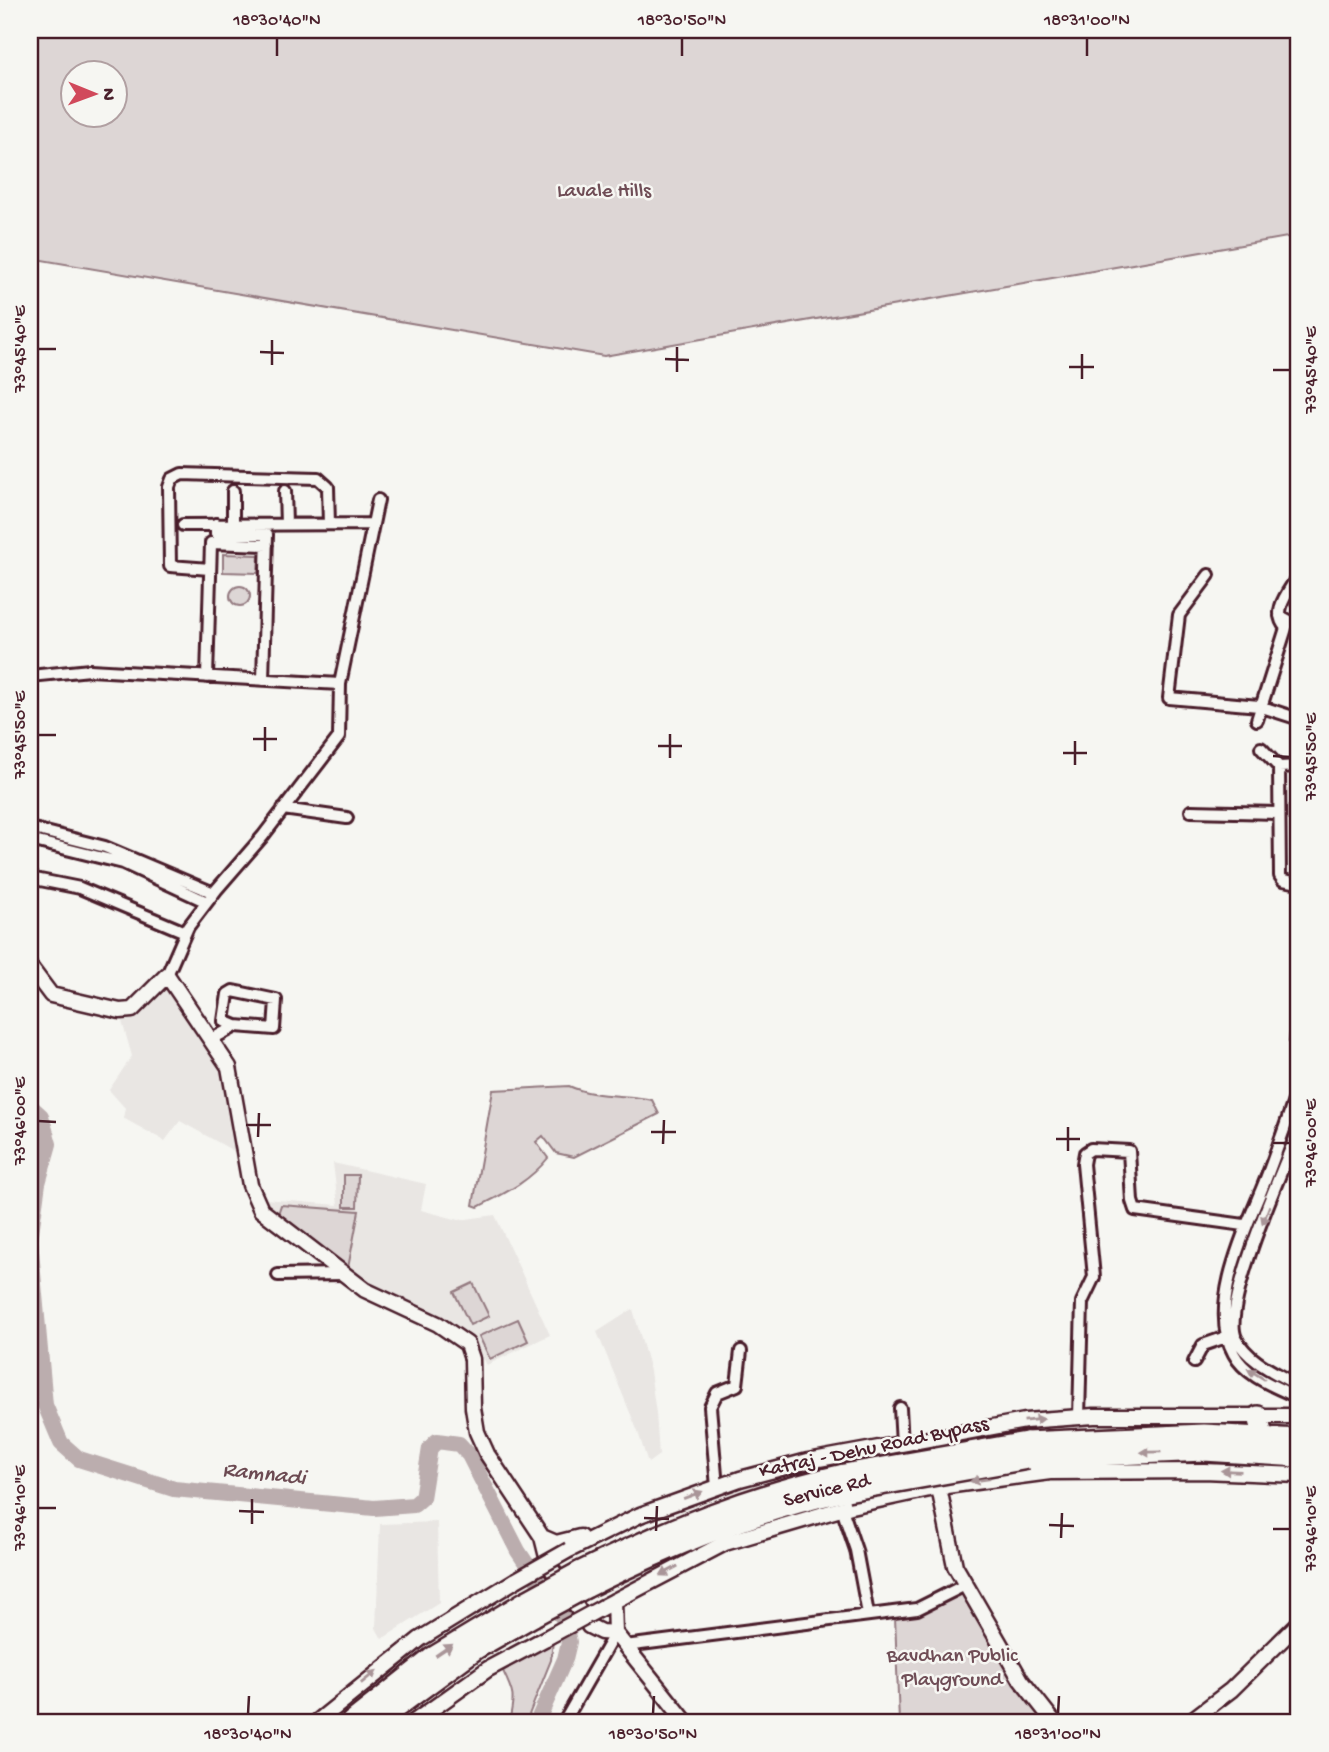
<svg xmlns="http://www.w3.org/2000/svg" width="1329" height="1752" viewBox="0 0 1329 1752" font-family="'Gochi Hand',sans-serif">
  <rect width="100%" height="100%" fill="#f6f6f2"/>
  <filter id="ink" filterUnits="userSpaceOnUse"><feTurbulence type="fractalNoise" baseFrequency=".0143" numOctaves="2"/><feDisplacementMap in="SourceGraphic" scale="14" xChannelSelector="R" yChannelSelector="G"/><feConvolveMatrix kernelMatrix="1 2 1 2 8 2 1 2 1" color-interpolation-filters="sRGB"/></filter>
  <g filter="url(#ink)">
    <!-- built -->
    <path fill="#e9e6e3" d="M168,984l52,71 19,99 -59,-33 -15,20 -42,-23 2,-10 -16,-18 23,-34 -11,-38 18,-8z
      M333,1163l93,21 -5,26 38,10 36,-5 55,120 -63,30 -13,-23 -8,-6 -79,-38 -125,-90 -2,-8 5,-1 73,6z
      M633,1309l17,62 6,42 3,42 -11,8 -10,-31 -41,-100z
      M437,1522l2,81 -57,36 -6,-11 4,-104z"/>
    <!-- green -->
    <path fill="#ddd6d5" stroke="#947a80" stroke-width="2" fill-rule="evenodd" d="M30,30h1269v205l-695,121 -574,-98zM74,74h42v42h-42z
      M223,554l36,1 -1,18 -35,-1z
      M230 596a10 10 0 1 1 20 0a10 10 0 1 1-20 0Z
      M569,1086c26,12 55,8 83,14l7,14 -85,43 -18,-4 -13,-17 -7,6 12,16c-19,24 -43,35 -70,49l-5,-2 20,-115z
      M344,1175h14l-1,32h-13z
      M281,1205l78,6 -11,57 -70,-54z
      M473,1283l16,33 -19,9 -16,-33z
      M518,1319l10,22 -38,18 -11,-23z
      M965,1585l79,137h-145l-4,-105z
      M553,1640l-2,20 -25,62h-17c6,-26 5,-28 -6,-51z"/>
    <g fill="none" stroke-linecap="round" stroke-linejoin="round">
      <!-- river -->
      <path stroke="#bbadae" stroke-width="16" d="M30,1106l11,10 8,28 -11,39 -8,57 15,165 16,38 18,16 95,30 200,19 40,-3 8,-7 8,-50 7,-7 22,3 10,11 49,96 46,69 5,22 -4,17 -28,63"/>
      <!-- street casing -->
      <g stroke="#4a1f2b" stroke-width="16">
        <path id="street" d="M233,491v33
          M285,491l1,33
          M216,524v10h51l-4,146
          M183,525l190,-1
          M210,569l-40,-3 -1,-79 3,-8 10,-5 136,4 10,9 1,37
          M1209,575l-30,40 -10,83 90,8 40,13
          M1280,616l19,10
          M30,676l60,-6 250,14
          M207,677l4,-134 56,2
          M1257,720l29,-92c-16,-18 4,-37 13,-54
          M1261,748l18,19 1,109 3,4 16,3
          M1279,767l20,-1
          M283,809l64,9
          M1191,811l87,2
          M30,828l75,19 109,46
          M30,840l93,23 84,39
          M30,878l50,10 105,44
          M167,975l21,-48 29,-38 46,-53 76,-99 1,-53 38,-184
          M233,991l43,9 -2,29 -38,-3 -12,-5 4,-27z
          M1299,1015l-3,27 3,7
          M212,1039l24,-13
          M1299,1086c-12,35 -24,71 -38,105 -18,43 -53,118 -27,163 12,23 43,33 65,44
          M1299,1129c-15,37 -78,177 -63,209 12,24 42,36 63,48
          M278,1275l65,-1
          M1194,1362l9,-17 23,-8
          M900,1408l2,36
          M1079,1417l3,-115 12,-25 -11,-113 2,-11 6,-4 38,2 3,50 3,9 109,15
          M717,1487l-7,-80 7,-14 20,-8 4,-34
          M842,1509l14,41 12,64
          M625,1646l292,-37 48,-24
          M564,1722l51,-89"/>
      </g>
      <!-- secondary casing -->
      <g stroke="#4a1f2b" stroke-width="19">
        <path id="secondary" d="M30,967l21,28 69,16 12,-1 35,-35 62,92 21,118 11,25 104,80 73,34 29,20 5,15 1,49 4,24 10,22 55,83 7,28 40,61 12,6 14,1
          M937,1478l18,88 66,114 33,42
          M542,1537l14,6 24,-6
          M569,1550l71,-35 100,-36 68,-18 131,-24 86,-16 69,-5h205
          M614,1601l1,32 71,89
          M603,1607l122,-64 126,-37 88,-19 111,-15 154,-1 95,4
          M317,1722l103,-83 96,-59
          M414,1722l74,-53 58,-31
          M1189,1722l42,-32 68,-67"/>
      </g>
      <!-- highway casing -->
      <g stroke="#4a1f2b" stroke-width="24">
        <path id="highway" d="M1258,1416l5,20
          M1026,1442l178,-8 95,5
          M1028,1459l176,-8 95,6
          M579,1572c86,-42 170,-77 265,-98
          M586,1588c85,-42 168,-77 261,-97
          M351,1722l82,-65 93,-56
          M377,1722l99,-73 58,-33"/>
      </g>
      <!-- street -->
      <use href="#street" stroke="#f6f6f2" stroke-width="10"/>
      <!-- secondary -->
      <use href="#secondary" stroke="#f6f6f2" stroke-width="14"/>
      <!-- highway -->
      <use href="#highway" stroke="#f6f6f2" stroke-width="19"/>
      <!-- secondary-bridge casing -->
      <g stroke="#4a1f2b" stroke-width="19" stroke-linecap="butt">
        <path id="secondary-bridge" d="M516,1580l53,-30
          M546,1638l57,-31"/>
      </g>
      <!-- highway-bridge casing -->
      <g stroke="#4a1f2b" stroke-width="24" stroke-linecap="butt">
        <path id="highway-bridge" d="M844,1474l182,-32
          M847,1491l181,-32
          M526,1601l53,-29
          M534,1616l52,-28"/>
      </g>
      <!-- secondary-bridge -->
      <use href="#secondary-bridge" stroke="#f6f6f2" stroke-width="14"/>
      <!-- highway-bridge -->
      <use href="#highway-bridge" stroke="#f6f6f2" stroke-width="19"/>
    </g>
    <!-- one-way arrows -->
    <defs><path id="oneway-solid" d="M-6-.8H1V-3.2L6.5 0L1 3.2V.8H-6Z" transform="scale(1.75)"/></defs>
    <g fill="#a99598">
      <use href="#oneway-solid" transform="translate(1266 1215) rotate(111)"/>
      <use href="#oneway-solid" transform="translate(1256 1374) rotate(-148)"/>
      <use href="#oneway-solid" transform="translate(1034 1420) rotate(-6)"/>
      <use href="#oneway-solid" transform="translate(1151 1452) rotate(179)"/>
      <use href="#oneway-solid" transform="translate(1231 1471) rotate(-178)"/>
      <use href="#oneway-solid" transform="translate(980 1480) rotate(172)"/>
      <use href="#oneway-solid" transform="translate(693 1495) rotate(-20)"/>
      <use href="#oneway-solid" transform="translate(669 1571) rotate(152)"/>
      <use href="#oneway-solid" transform="translate(444 1650) rotate(-34)"/>
      <use href="#oneway-solid" transform="translate(369 1677) rotate(-39)"/>
    </g>
  </g>
  <!-- ticks -->
  <path fill="none" stroke="#4a1f2b" stroke-width="2.5" d="M277,56v-18M682,56v-18M1087,56v-18M38,349h18M260,352l24,1M665,359l24,1M272,365v-25M1069,367h25M1273,370h17M677,372v-25M1082,379v-25M38,735h18M253,739h24M658,746h24M265,751v-24M1063,753h24M1273,756l17,1M670,758v-24M1075,765v-24M38,1121l18,1M246,1125h25M651,1132h25M258,1137l1,-24M1056,1139h24M1273,1143h17M663,1144l1,-24M1068,1151v-24M38,1508h18M239,1511l25,1M644,1518l25,1M252,1524v-25M1049,1525l25,1M1273,1529h17M656,1531l1,-25M1061,1538l1,-25M248,1714l1,-18M653,1714l1,-18M1058,1714l1,-18"/>
  <g text-anchor="middle" dominant-baseline="central" stroke-width="5" stroke-linejoin="round" paint-order="stroke">
    <!-- park labels -->
    <g font-size="21" fill="#6f4d56" stroke="#f6f6f2">
      <text x="604" y="192">Lavale Hills</text>
      <text x="952" y="1657">Bavdhan Public<tspan x="952" dy="24">Playground</tspan></text>
    </g>
    <!-- street labels -->
    <g font-size="21" fill="#4a1f2b" stroke="#f6f6f2">
      <text transform="translate(874 1449) rotate(-12)">Katraj - Dehu Road Bypass</text>
      <text transform="translate(827 1492) rotate(-14)">Service Rd</text>
    </g>
    <!-- water labels -->
    <g font-size="23" font-style="italic" fill="#6c4a52" stroke="#f6f6f2">
      <text transform="translate(264 1475) rotate(6)">Ramnadi</text>
    </g>
  </g>
  <!-- margin -->
  <rect width="1329" height="1752" fill="none" stroke="#f6f6f2" stroke-width="77"/>
  <!-- north arrow -->
  <g transform="translate(94 94) rotate(91)"><circle r="33" fill="#f6f6f2" stroke="#b1a0a2" stroke-width="2"/>
  <path d="M0-5L12 26L0 18L-12 26Z" fill="#d1495b"/>
  <text y="-10" font-size="19" font-weight="bold" text-anchor="middle" fill="#4a1f2b">N</text>
  </g>
  <rect x="38" y="38" width="1252" height="1676" fill="none" stroke="#4a1f2b" stroke-width="2.5"/>
  <g font-size="18" text-anchor="middle" fill="#4a1f2b">
    <text x="277" y="25">18°30'40"N</text>
    <text x="682" y="25">18°30'50"N</text>
    <text x="1087" y="25">18°31'00"N</text>
    <text transform="translate(19 349) rotate(-90)" y="6">73°45'40"E</text>
    <text transform="translate(1310 370) rotate(-90)" y="6">73°45'40"E</text>
    <text transform="translate(19 735) rotate(-90)" y="6">73°45'50"E</text>
    <text transform="translate(1310 757) rotate(-90)" y="6">73°45'50"E</text>
    <text transform="translate(19 1121) rotate(-90)" y="6">73°46'00"E</text>
    <text transform="translate(1310 1143) rotate(-90)" y="6">73°46'00"E</text>
    <text transform="translate(19 1508) rotate(-90)" y="6">73°46'10"E</text>
    <text transform="translate(1310 1529) rotate(-90)" y="6">73°46'10"E</text>
    <text x="248" y="1739">18°30'40"N</text>
    <text x="653" y="1739">18°30'50"N</text>
    <text x="1058" y="1739">18°31'00"N</text>
  </g>
</svg>
